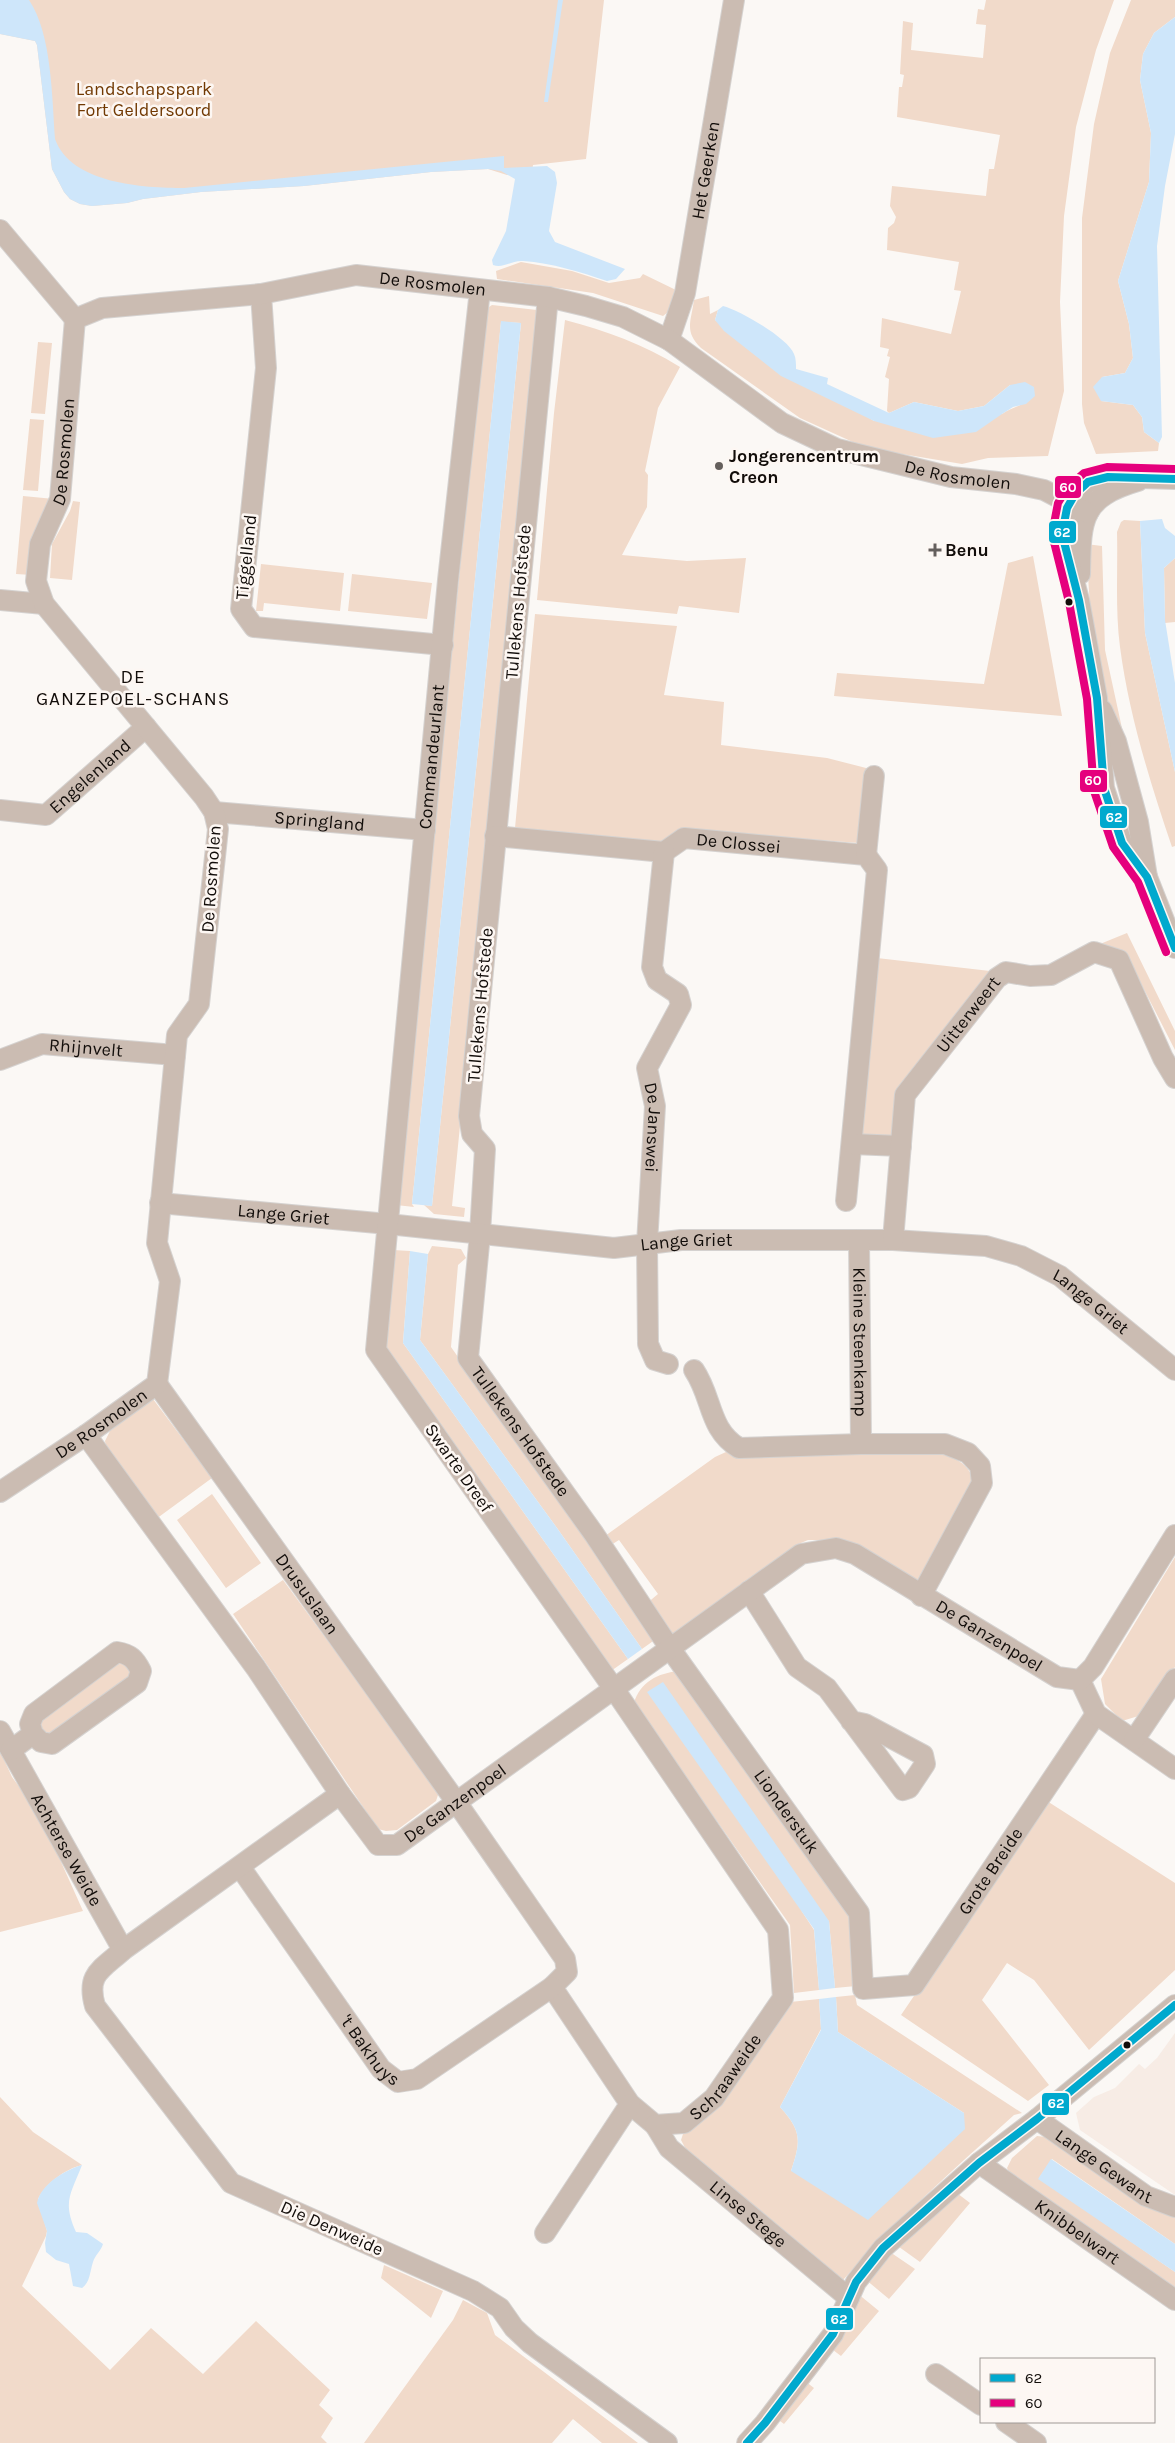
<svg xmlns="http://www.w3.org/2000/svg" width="1175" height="2443" viewBox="0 0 1175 2443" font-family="Karla,sans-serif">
  <rect width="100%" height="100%" fill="#fbf8f5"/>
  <!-- built -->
  <path fill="#f7ece5" d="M1175,2033v162l-95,-65 -4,-17 18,-16 21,-9 24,-24 6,5 12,-11z"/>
  <!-- green -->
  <path fill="#f1daca" d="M0,0h604l-18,159 -53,6 -1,7 -25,3 -19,-6 -57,3 -127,14 -103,6 -58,7 -16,4 -35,3 -12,-2 -10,-5 -6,-7 -12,-23 -15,-124 -2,-4 -35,-7z
    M986,0h128l-18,50 -20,77 -12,89 -4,86 4,89 -16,65 -60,2 -26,6 -96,-16 -66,-30 -99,-70c-17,-17 -10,-26 -7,-48l15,-4 1,18 8,-4 -3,10 159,101 128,-7c11,-7 23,-9 32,-18l-1,-9 -23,-2 -26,21 -26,5 -44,-9 -25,11 -2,-2 2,-32 -4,-2 5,-20 -3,-1 2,-7 -9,-2 2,-29 69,16 10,-43 -7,-1 5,-28 -72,-12 1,-22 6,-5 2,-6 -6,-11 2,-20 94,10 3,-27h5l6,-34 -103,-18 2,-30h3l2,-12 -4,-1 3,-53 10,2 -2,27 72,8 3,-33 -10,-1 2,-15 6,1z
    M1131,0h44v17l-21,16 -11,21 -3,26 11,53 -2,49 -31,99 11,43 4,34 -8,15 -23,4 -1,24 32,4 9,12 2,15 15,11 -1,8 -62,3 -12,-31 -2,-19v-186l12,-94 16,-71z
    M521,262l51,9 37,12 31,-5 3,-4 35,17 -6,18 -9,7 -70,-23 -96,-14 -1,-8z
    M492,305l45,5 -47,515 -38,381 13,2 -1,9 -30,-3 -10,-9 8,1 89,-883 -20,-1 -89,882 2,3 -18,-2 90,-896z
    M565,320c42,11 78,24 115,47l-22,41 -13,63 3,4 -1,32 -25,48 65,6 59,-3 -7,55 -60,-7 -2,8 -140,-14 17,-187z
    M38,342l14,1 -7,71 -14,-1z
    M30,419l14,1 -6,71 -15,-1z
    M23,496l31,3 -22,76 -16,-1z
    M73,501l7,1 -8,78 -22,-2 2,-34 18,-33z
    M1124,520l16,1 5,112 30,139v74l-3,1c-22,-65 -43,-132 -52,-200 -5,-38 -2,-78 -3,-115l4,-10z
    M1086,544l16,2 3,104 23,106 -20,-49 -18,-100z
    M1033,556l29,160 -228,-20 3,-23 147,11 24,-121z
    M1175,558v64l-10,1 -1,-55z
    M261,564l83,9 -4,38 -76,-8 -1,8h-7z
    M352,574l80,9 -5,36 -79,-8z
    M535,614l142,12 -13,69 60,7 -3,43 106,13 43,11 -11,74 -118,-9 -70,2 -10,6 -146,-14z
    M1127,933l48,98v19l-49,-96 -26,-10z
    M877,958l113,13 2,3 -94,118 -6,43h-31z
    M432,1246l29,3 5,9 -8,7 -7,82 205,292 -14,10 -85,-121 -137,-188 8,-86z
    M393,1250l17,1 -7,92 225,316 -17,12 -226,-319z
    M153,1399l59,79 -56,41 -49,-67 -2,-11 5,-10z
    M922,1450c21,4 51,9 51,35l-58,100 -90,-45h-17l-12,5 -119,88 -7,2 -24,-31 12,-10 -39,-54 -8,5 -6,-9 110,-79 11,-5z
    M212,1494l49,69 -35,25 -49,-68z
    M1175,1557v110l-30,47 -23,7 -17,-17 -4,-25z
    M283,1580l156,212 -3,9 -39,29 -11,1 -8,-2 -145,-215z
    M116,1659l9,3 7,9 -2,9 -78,57 -13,-8 1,-12z
    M679,1671l172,244 5,71 -21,2 -6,-67 -28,-11 13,20 5,60 -25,3 -4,-68 -156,-222c6,-21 24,-30 45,-32z
    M0,1751l12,26 28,38 43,96 -83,21z
    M1047,1801l128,82v87l-86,80 -55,-70 -27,-17 -25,37 67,85 -21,16 -127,-86z
    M855,1995l2,10 165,108 -8,2c-59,53 -119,106 -171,165l-154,-125 -8,-15 2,-6 37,-27 70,-105 29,-3 2,30 -41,78c22,24 21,34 11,64l173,-58 -126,-81 -2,-35z
    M0,2097l33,35 49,33c-17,4 -37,19 -44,34l9,32 -1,5 -24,50 88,84 41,-42 52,46 53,-53 74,69 -11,15 14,13 -12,19 6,6h-327z
    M1037,2136l9,1 129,80v27l-123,-85 -13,19 136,94v17l-164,-113 -4,-8 5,-10z
    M953,2190l17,13 -50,59 -25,-18z
    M890,2252l25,17 -26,30 -24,-20z
    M384,2265l59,26 -12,27 -50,-40z
    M857,2293l22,18 -38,45 -12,-9z
    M463,2300l24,13 8,22 143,108h-36l-29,-24 -21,24h-188l89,-123z
    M805,2381l9,7 -30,36 -8,-6z"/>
  <!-- water -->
  <path fill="#cee6fa" d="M0,0h29c23,34 23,98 26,139 16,45 89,49 129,49l320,-32v12l43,-2 8,6 2,11 -8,48 6,11 70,27 -9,10 -9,2c-27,-9 -55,-18 -84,-20 -11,-1 -20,8 -30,4l-1,-5 14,-29 9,-52 -14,-8 -13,-2 -57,3 -127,14 -103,6 -58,7 -16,4 -35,3 -12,-2 -10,-5 -6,-7 -12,-23 -15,-124 -2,-4 -35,-7z
    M558,0h5l-1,6 -14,96h-4z
    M1175,17v117l-10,52 -8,60 5,191 -3,6 -15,-11 -2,-15 -9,-12 -32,-4 -8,-14 9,-10 23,-4 8,-15 -4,-34 -11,-43 31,-99 2,-49 -11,-53 3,-26 11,-21z
    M723,306c16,4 65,32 71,48 2,4 2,10 2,15l32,9 -1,6 62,29 25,-11 44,9 26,-5 26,-21 15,-3 9,5 1,9 -9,8 -13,3 -11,7 -26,18 -43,6 -59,-17 -93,-45 -57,-45 -9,-11 3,-10z
    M501,321l20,2 -89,883 -20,-2z
    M1162,519l3,9 10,8v22l-11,10 1,52 10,63v89l-30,-139 -5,-112z
    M410,1251l18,3 -8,86 137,188 85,121 -14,10 -225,-316z
    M663,1682l166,239 6,67 -16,2 -5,-61 -167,-237z
    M836,1997l2,35 126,81 1,16 -97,91 -77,-49c10,-30 11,-40 -11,-64l41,-77 -2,-31z
    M1051,2159l124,85v28l-137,-93z
    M82,2165c-11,29 -20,36 -6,67l11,1 16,11c-2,7 -8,11 -10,18 -3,9 -3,21 -11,26l-9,-2 -4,-22 -13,-4 -10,-8 -1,-9 2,-12 -10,-28c4,-19 28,-33 45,-38z"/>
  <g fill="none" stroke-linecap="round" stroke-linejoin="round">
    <!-- minor casing -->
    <g stroke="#d5d2d0" stroke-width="22">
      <g id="minor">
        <path d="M0,230l75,89"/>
        <path d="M261,294l5,74 -25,241 13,18 189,18"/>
        <path id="s1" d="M548,297l-79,819 3,18 13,15 -5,85 -12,124 126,176 75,113 190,266 4,76 51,-4 182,-271"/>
        <path id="s2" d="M669,340l16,-47 49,-293"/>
        <path d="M1080,574c1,-54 0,-76 58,-93"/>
        <path d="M0,600l44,4"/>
        <path d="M1102,710l14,31 22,81 9,55 28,71"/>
        <path id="s3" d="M0,810l46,5 100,-88"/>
        <path id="s4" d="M214,812l211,18"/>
        <path id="s5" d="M495,836l169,16 20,-14 182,17 11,15 -31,331"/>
        <path id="s6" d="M664,852l-12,115 5,13 21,14 3,11 -34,63 8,38 -8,138 1,100 7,16 13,4"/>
        <path d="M866,855l8,-79"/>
        <path d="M1147,877l-25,-34 -18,-55 -7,-90 -18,-98 -16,-62v-15l7,-21 18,-20 20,-5 67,2"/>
        <path id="s7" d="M0,1060l42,-16 133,11"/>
        <path d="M852,1144l49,2"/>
        <path id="s8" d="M160,1203l228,21 226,24 67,-8h212l93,6 35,10 39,20 115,94"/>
        <path id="s9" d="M859,1240l2,204"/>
        <path id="s10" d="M893,1240l12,-145 92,-117 9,-6 24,4 21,-1 43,-23 25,8 44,98 12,20"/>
        <path d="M694,1370c19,28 14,59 45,78l122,-4h84l23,9 12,13 2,17 -61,113"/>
        <path id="s11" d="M157,1384l300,419 108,156 2,13 -15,15 78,117 25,21 29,-2 30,-25 69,-100 -5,-68 -164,-241 -238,-339 72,-770 32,-290"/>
        <path d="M86,1435l170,233 84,126"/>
        <path id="s12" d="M0,1492l86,-57 71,-51 13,-103 -13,-38 20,-208 22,-31 19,-175 -4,-17 -10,-15 -160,-193 -8,-23 4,-37 20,-45 15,-180 27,-11 159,-14 95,-19 192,22 38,9 37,11 46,23 113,83 55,26 114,28 65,7 28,6 44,23"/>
        <path d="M749,1591l48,76 30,21 76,102 6,-2 16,-24 -2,-9 -58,-31 -14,-3"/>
        <path d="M1080,1680l16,34 79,55"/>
        <path id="s13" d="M0,1731l123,219"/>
        <path d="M1134,1740l41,-61"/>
        <path d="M11,1750l22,-16 -3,-10 4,-10 83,-62c13,2 18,7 24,19l-4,12 -85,61 -11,-2 -8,-8"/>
        <path id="s14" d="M240,1867l141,202 17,13 19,-3 135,-92"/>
        <path id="s15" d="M1037,2119l109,77 29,11"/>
        <path id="s16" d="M655,2125l14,23 180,150"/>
        <path id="s17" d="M979,2163l196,137"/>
        <path d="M545,2233l85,-129"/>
        <path d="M936,2374l45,31"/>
        <path d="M1006,2422l30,21"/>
        <path id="s18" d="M667,2443l-137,-100 -16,-15 -14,-20 -27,-17 -242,-108 -136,-177c-9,-32 6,-36 28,-56l217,-156 38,51h19l404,-291 35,-6 19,6 202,123 23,3 13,-13 82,-132"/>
        <path d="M747,2443l18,-20 68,-89 23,-52 27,-34 96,-85 58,-44 138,-114"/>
      </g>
    </g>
    <!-- minor -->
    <use href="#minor" stroke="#cbbcb2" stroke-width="20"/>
    <!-- bus-1 casing -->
    <g stroke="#fdf7f3" stroke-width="11">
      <path id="bus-1" d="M1175,479l-67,-2 -20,5 -13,12 -8,14 -5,26 17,66 18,98 7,90 18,55 25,34 28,71
        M747,2443l18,-20 68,-89 23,-52 27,-34 96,-85 58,-44 138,-114"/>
    </g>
    <!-- bus-2 casing -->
    <g stroke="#fdf7f3" stroke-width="11">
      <path id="bus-2" d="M1166,952l-28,-70 -25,-35 -19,-56 -7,-92 -18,-97 -17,-68 6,-31 10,-16 16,-14 23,-6 68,2"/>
    </g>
    <!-- bus-1 -->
    <use href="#bus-1" stroke="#00a9ce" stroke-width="8"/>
    <!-- bus-2 -->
    <use href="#bus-2" stroke="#e5007d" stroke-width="8"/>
  </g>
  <!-- markers -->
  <g fill="#645f5c" stroke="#fdf7f3" stroke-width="2">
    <circle cx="719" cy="466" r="5"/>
    <path d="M932.5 542.5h5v5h5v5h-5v5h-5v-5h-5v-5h5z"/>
  </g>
  <g fill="#120d0a" stroke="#fdf7f3" stroke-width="2">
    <circle cx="1069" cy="602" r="4.5"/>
    <circle cx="1127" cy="2045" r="4.5"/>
  </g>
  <g text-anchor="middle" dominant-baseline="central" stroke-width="5" stroke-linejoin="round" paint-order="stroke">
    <!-- park labels -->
    <g font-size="18" fill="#713903" stroke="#fdf7f3">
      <text x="144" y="89">Landschapspark<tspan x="144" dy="21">Fort Geldersoord</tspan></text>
    </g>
    <!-- street labels -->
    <g font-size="18" fill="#120d0a" stroke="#fdf7f3">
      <text stroke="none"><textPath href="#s2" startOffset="174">Het Geerken</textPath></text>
      <text stroke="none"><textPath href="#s12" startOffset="1698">De Rosmolen</textPath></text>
      <text stroke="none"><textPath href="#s12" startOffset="1202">De Rosmolen</textPath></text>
      <text stroke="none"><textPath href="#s12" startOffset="2268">De Rosmolen</textPath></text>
      <text transform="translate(246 557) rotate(-84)">Tiggelland</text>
      <text transform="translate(518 602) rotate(-85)">Tullekens Hofstede</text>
      <text stroke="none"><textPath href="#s11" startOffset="2472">Commandeurlant</textPath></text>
      <text stroke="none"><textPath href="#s3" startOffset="105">Engelenland</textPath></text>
      <text stroke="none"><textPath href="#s4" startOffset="106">Springland</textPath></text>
      <text stroke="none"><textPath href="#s5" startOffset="249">De Clossei</textPath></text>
      <text transform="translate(211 879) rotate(-86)">De Rosmolen</text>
      <text transform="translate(480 1005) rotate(-85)">Tullekens Hofstede</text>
      <text stroke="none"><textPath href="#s10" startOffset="248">Uitterweert</textPath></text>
      <text stroke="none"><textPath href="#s7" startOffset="89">Rhijnvelt</textPath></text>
      <text stroke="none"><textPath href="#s6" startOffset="298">De Janswei</textPath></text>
      <text stroke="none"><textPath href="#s8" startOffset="124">Lange Griet</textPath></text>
      <text stroke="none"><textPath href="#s8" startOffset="529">Lange Griet</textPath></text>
      <text stroke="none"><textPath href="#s8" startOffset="949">Lange Griet</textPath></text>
      <text stroke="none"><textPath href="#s9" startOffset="102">Kleine Steenkamp</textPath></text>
      <text stroke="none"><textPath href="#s12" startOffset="122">De Rosmolen</textPath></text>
      <text stroke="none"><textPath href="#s1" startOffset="1161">Tullekens Hofstede</textPath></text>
      <text transform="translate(459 1468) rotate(55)">Swarte Dreef</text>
      <text stroke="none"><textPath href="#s11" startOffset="258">Drususlaan</textPath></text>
      <text stroke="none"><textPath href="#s18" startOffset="1865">De Ganzenpoel</textPath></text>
      <text stroke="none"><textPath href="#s18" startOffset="1226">De Ganzenpoel</textPath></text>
      <text stroke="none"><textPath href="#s1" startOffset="1625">Lionderstuk</textPath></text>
      <text stroke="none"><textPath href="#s13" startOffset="136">Achterse Weide</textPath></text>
      <text stroke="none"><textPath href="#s1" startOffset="2014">Grote Breide</textPath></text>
      <text stroke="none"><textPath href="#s14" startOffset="225">'t Bakhuys</textPath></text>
      <text stroke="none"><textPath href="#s11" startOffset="1004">Schraaweide</textPath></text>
      <text stroke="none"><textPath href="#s15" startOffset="82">Lange Gewant</textPath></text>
      <text stroke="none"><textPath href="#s16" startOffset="130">Linse Stege</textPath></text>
      <text transform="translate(332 2228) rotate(24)">Die Denweide</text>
      <text stroke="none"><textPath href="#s17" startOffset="120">Knibbelwart</textPath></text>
    </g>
    <!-- poi labels -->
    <g font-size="18" font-weight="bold" fill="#120d0a" stroke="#fdf7f3" text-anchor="start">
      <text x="729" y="456">Jongerencentrum<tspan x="729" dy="21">Creon</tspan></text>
      <text x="945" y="550">Benu</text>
    </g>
    <!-- neighbourhood labels -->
    <g font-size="19" letter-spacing="1" fill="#120d0a" stroke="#fdf7f3">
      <text x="133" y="677">DE<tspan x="133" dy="22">GANZEPOEL-SCHANS</tspan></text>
    </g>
  </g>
  <g stroke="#fdf7f3" stroke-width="2">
    <rect x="1054" y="475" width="28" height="24" rx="5" fill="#e5007d"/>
    <rect x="1048" y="520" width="29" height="24" rx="5" fill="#00a9ce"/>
    <rect x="1079" y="769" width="29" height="24" rx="5" fill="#e5007d"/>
    <rect x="1099" y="805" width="29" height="24" rx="5" fill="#00a9ce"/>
    <rect x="1041" y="2092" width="29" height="24" rx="5" fill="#00a9ce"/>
    <rect x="825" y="2307" width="29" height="24" rx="5" fill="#00a9ce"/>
  </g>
  <g font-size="14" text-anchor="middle" font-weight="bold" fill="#fff">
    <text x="1068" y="492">60</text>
    <text x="1062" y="537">62</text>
    <text x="1093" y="785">60</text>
    <text x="1114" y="822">62</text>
    <text x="1056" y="2108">62</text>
    <text x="839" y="2324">62</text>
  </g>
  <!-- legend -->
  <rect x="980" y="2358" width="175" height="65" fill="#fdf7f3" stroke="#9f9996"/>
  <rect x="990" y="2374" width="25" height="8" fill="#00a9ce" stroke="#9f9996"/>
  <text x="1025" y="2383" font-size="15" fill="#120d0a">62</text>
  <rect x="990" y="2399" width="25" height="8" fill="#e5007d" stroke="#9f9996"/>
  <text x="1025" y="2408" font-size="15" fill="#120d0a">60</text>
</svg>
